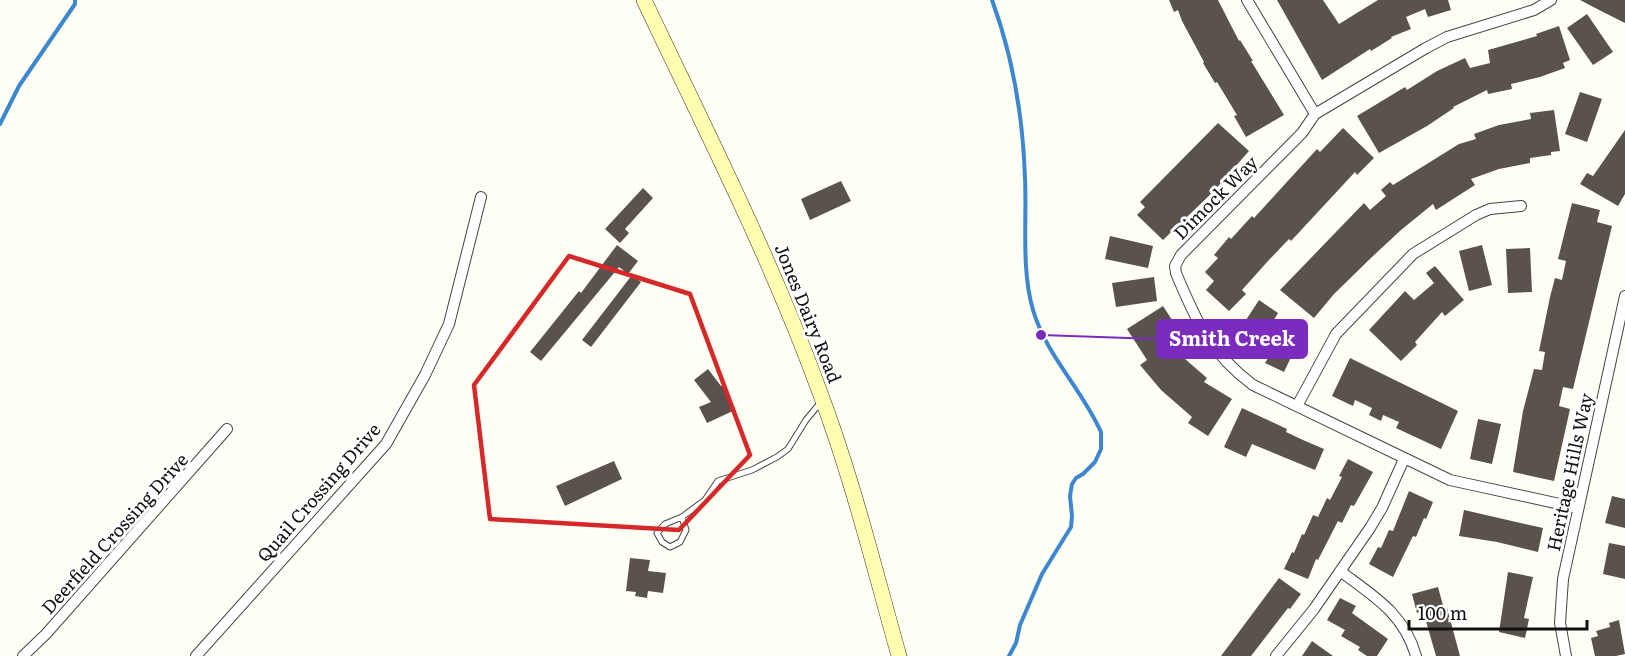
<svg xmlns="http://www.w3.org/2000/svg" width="1625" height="656" viewBox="0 0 1625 656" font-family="Literata,serif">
  <rect width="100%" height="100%" fill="#fffef5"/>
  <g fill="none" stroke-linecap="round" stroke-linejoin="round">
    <!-- stream -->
    <path stroke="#3d87d1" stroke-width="4" d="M992,0c21,57 31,117 33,178 2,42 -4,91 8,132 13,45 49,79 68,122v17l-6,13 -12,12 -7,4 -4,6 -2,12 2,20 -1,11 -29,47 -22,51 -4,18 -7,13
      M0,124l19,-38 56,-82v-4"/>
  </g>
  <!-- building -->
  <path fill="#5a534d" d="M1169,0h49l21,41 1,-1 13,21h-2l33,54 -38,22 -12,-21 3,-1 -20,-33 -2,1 -12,-20 1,-1 -22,-41 -4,-11 -4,2z
    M1277,0h46l16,24 39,-24h70l3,10 -23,7 -3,-8 -19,8 5,12 -20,8 1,1 -21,13 -1,-2 -48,31z
    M1580,0h45v23l-22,-11z
    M1587,14l26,38 -20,13 -26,-37z
    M1559,26l11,34 -7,3 2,5 -25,9 -29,7 1,5 -24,5 -1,-4 -34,17 1,1 -27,18 -48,27 -22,-37 48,-29 2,3 30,-19 28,-13 5,10 20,-5 -2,-13 49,-14 -1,-2z
    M1580,92l22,7 -15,43 -22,-8z
    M1554,110l6,41 -9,1v3l-21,3v5l-31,6 -28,10 4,6 -39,25 -3,-6 -32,26 -28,26 -39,38 -20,24 -34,-28 84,-87 6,7 16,-14 -5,-6 9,-8 3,3 66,-41 17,-5 -2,-5 25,-9 32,-6 -1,-6z
    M1218,123l31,28 -35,40 -51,49 -26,-25 8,-8 -5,-5z
    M1343,128l31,30 -17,17 -2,-3 -64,69 -2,-2 -21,22 -26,29 4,4 -17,17 -23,-21 8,-9 -9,-9 13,-14 -4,-3 15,-18 2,2 21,-23 2,2 63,-69 3,3z
    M1625,130v64l-7,12 -38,-22 7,-11 6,3z
    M841,181l10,20 -41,19 -9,-21z
    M643,188l10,10 -28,31 4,4 -9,10 -15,-14z
    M1572,203l28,7 -3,12 15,4 -39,163 -10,-2 -4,19 11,3 -16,72 -41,-9 10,-61 11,-42 8,1 3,-18 -6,-1 11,-54 5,-19 7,2 4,-19 -8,-2z
    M1110,236l43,10 -5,22 -43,-9z
    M617,245l21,16 -10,13 -9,-7 -78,94 -11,-9 49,-61 2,2z
    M1482,245l10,40 -23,6 -10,-40z
    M1530,248l2,44 -24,1 -2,-44z
    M1435,266l29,34 -19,16 -3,-4 -27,30 2,3 -16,16 -32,-31 36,-39 9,9 20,-17 -8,-10z
    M632,275l9,7 -50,65 -9,-7z
    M1154,277l3,24 -41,6 -4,-24z
    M1259,300l19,13 -6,10 29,13 -17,36 -19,-9 3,-5 -33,-21z
    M1163,306l13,20 -7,4 21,26 -5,3 22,19 -3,4 28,17 -24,37 -20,-13 4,-6 -31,-27 -21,-25 7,-5 -20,-31z
    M1350,358l108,53 -17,38 -45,-21 3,-6 -16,-7 -2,6 -12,-6 3,-7 -17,-8 -2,6 -21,-10z
    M708,369l13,17 3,-1 11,25 -28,13 -8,-16 12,-5 -17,-22z
    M1242,408l45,21 -1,3 17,8 21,9 -9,21 -63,-26 -6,13 -22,-10z
    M1478,419l23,5 -9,40 -22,-5z
    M1348,459l25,13 -19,34 -3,-1 -9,18 -4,-2 -20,39 -2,-1 -8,20 -24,-10 8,-17 2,1 8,-19 2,1 9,-20 5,2 9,-19 3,2 12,-23 -3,-1z
    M614,461l8,18 -57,27 -9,-20z
    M1409,491l24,11 -7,17 -2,-1 -8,19 -3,-1 -20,41 -24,-13 9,-17 3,1 8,-18 4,1z
    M1612,496l13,3v29l-20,-5z
    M1464,510l79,18 -5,24 -41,-10 -38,-6z
    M1609,543l16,3v33l-22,-5z
    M630,558l20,2 -2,11 18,2 -3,20 -15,-2 -1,7 -12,-2 1,-4 -10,-1z
    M1508,572l25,5 -9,41 5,1 -4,19 -26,-6z
    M1279,578l22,16 -11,15 -2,-1 -37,48h-30z
    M1438,587l6,22 3,-1 13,48h-24l-13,-45 -6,2 -5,-19z
    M1340,598l16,8 -4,7 36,26 -11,17h-10l-9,-6 2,-3 -19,-11 4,-6 -18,-10z
    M1619,620l6,34 -9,2h-21l-4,-18 7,-2 -2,-5 14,-4 -1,-4z
    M1312,641l21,15h-31z"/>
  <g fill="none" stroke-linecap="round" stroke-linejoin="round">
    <!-- lane casing -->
    <g stroke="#444" stroke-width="7">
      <path id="lane" d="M682,517l4,13 -6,12 -10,5 -8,-5 -5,-9 8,-9 17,-7 23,-17 13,-19 34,-11 25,-13 11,-8 18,-29 14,-17"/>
    </g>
    <!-- street casing -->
    <g stroke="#444" stroke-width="12">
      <path id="street" d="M1247,0l68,114
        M1551,0l-17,10 -87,27 -21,11 -111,66 -13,19 -121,122 -6,11 1,7c20,48 34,80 77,112l197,95 128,28
        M1297,406l39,-72 77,-80 63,-39 14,-6 31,-3
        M1340,571c33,25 64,42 76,85
        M23,656l23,-22 181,-205
        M196,656l190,-212 39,-69 24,-51 32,-127
        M1276,656l38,-47 56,-81 12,-20 22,-49
        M1566,656l-6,-33 3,-44 62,-283"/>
    </g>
    <!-- secondary casing -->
    <g stroke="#333" stroke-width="16">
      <path id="secondary" d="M644,0c61,129 126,256 175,390 33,87 55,177 80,266"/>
    </g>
    <!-- lane -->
    <use href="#lane" stroke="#fff" stroke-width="5"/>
    <!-- street -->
    <use href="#street" stroke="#fff" stroke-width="10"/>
    <!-- secondary -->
    <use href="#secondary" stroke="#fffeb0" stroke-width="15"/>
  </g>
  <!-- marked area -->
  <path fill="none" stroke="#d62828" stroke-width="4.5" stroke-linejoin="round" d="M569,256l121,38 60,161 -71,75 -189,-11 -16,-134z"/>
  <g text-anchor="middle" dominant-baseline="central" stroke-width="6" stroke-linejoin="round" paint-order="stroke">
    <!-- street labels -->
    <g font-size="18" fill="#111" stroke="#fff">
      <text transform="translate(1215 197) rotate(-45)">Dimock Way</text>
      <text transform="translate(809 313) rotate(68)">Jones Dairy Road</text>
      <text transform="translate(1569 472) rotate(-78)">Heritage Hills Way</text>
      <text transform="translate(318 492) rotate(-49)">Quail Crossing Drive</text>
      <text transform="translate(114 533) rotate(-48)">Deerfield Crossing Drive</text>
    </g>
  </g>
  <!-- callouts -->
  <path fill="none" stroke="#7b2cbf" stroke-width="2" d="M1041 335L1157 339"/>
  <circle fill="#7b2cbf" stroke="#fff" stroke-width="2" cx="1041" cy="335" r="6"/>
  <rect fill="#7b2cbf" stroke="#7b2cbf" stroke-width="2" x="1157" y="320" width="150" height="38" rx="6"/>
  <g font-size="20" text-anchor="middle" font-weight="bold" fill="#fff">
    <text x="1232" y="346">Smith Creek</text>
  </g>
  <!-- scale -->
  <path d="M1409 620v9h178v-9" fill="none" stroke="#111111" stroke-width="3"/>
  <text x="1418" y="620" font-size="18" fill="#111111" stroke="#ffffff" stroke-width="4.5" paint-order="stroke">100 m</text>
</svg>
